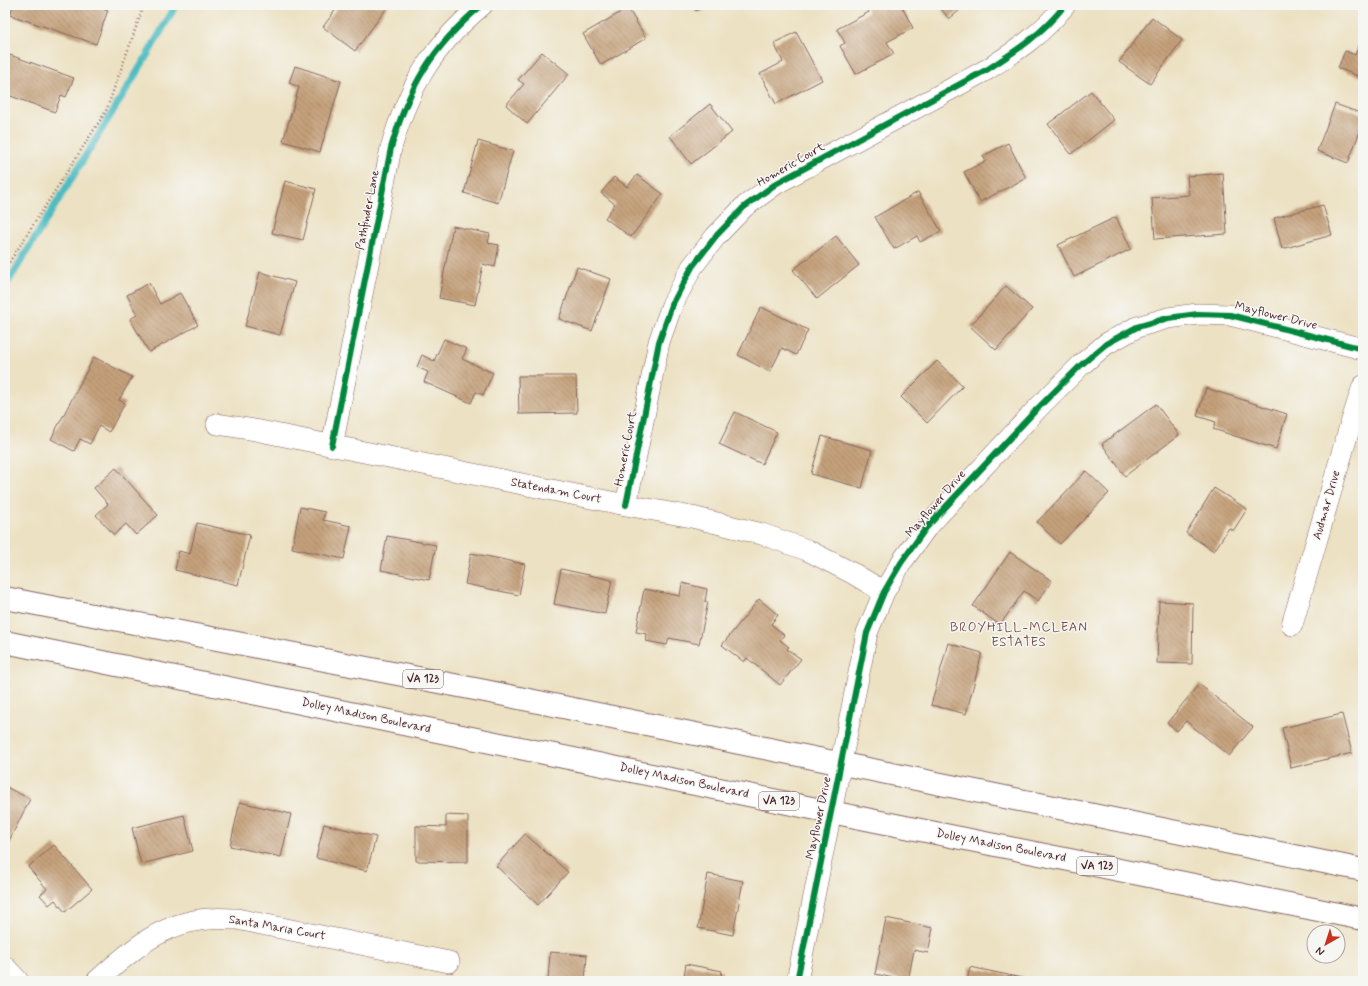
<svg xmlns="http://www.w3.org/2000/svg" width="1368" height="986" viewBox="0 0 1368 986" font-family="Mynerve,sans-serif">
  <defs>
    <pattern id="building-back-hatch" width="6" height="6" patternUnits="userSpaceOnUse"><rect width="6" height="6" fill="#c5a17b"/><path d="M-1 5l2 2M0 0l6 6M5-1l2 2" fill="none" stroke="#a28365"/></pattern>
  </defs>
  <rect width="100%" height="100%" fill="#f6f6f2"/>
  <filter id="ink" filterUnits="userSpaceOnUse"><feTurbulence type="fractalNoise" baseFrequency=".025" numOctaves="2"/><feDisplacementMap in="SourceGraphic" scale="8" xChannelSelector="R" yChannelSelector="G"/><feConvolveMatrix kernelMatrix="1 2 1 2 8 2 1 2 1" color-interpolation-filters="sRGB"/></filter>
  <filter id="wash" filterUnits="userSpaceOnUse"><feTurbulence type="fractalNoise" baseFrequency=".012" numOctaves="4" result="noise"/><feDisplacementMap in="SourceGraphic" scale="16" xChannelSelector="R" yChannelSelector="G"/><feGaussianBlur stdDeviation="0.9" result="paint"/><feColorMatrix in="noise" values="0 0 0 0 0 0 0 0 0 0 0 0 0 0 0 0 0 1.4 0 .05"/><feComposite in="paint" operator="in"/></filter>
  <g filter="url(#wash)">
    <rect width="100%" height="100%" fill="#ece1c2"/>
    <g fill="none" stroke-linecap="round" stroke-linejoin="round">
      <!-- stream -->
      <path stroke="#4dbcc3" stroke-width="7" d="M5,287l140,-228 31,-54"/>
    </g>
    <g id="blocks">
      <!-- building -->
      <path fill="url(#building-back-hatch)" d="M13,5h81l14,5 -12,34 -86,-29z
        M339,5h50l-34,46 -32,-24z
        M693,5h15l-12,6z
        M865,5h36l12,23 -26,14 7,12 -38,20 -16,-28 5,-3 -8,-14 32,-17z
        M938,5h28l-17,14z
        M628,8l18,30 -45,27 -18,-31z
        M1152,17l30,23 -32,44 -31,-22z
        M796,32l26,48 -46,24 -16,-30 23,-12 -9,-19z
        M1363,36v42l-25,-10 7,-17 10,4z
        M542,52l27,22 -42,50 -21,-19 18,-21 -6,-4z
        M10,55l64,23 -8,19 -5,-2 -6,17 -50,-18v-36l4,1z
        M295,66l46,15 -21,71 -37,-11 16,-54 -10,-4z
        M1091,91l23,29 -43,34 -23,-30z
        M710,104l22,28 -41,32 -21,-28z
        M1335,104l28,10v9l-15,40 -31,-12z
        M478,141l35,10 -15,52 -34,-10z
        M1008,143l18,35 -46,24 -16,-30 22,-11 -3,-5z
        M1223,173l4,61 -72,5 -3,-41 37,-3 -2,-19z
        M637,175l26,19 -32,43 -26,-19 10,-14 -14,-11 13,-16 13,10z
        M285,181l31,8 -13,51 -31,-7z
        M918,192l23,39 -21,11 -3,-6 -23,13 -19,-32z
        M1323,205l9,30 -50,14 -8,-31z
        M1116,217l15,32 -57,28 -16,-32z
        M453,226l37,8 -2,9 11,2 -4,22 -12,-3 -8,41 -36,-7z
        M836,236l23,29 -42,34 -24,-29z
        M577,267l34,12 -19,52 -33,-12z
        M260,272l35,10 -15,53 -35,-9z
        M149,283l11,21 20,-11 18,32 -49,27 -19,-33 7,-4 -10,-20z
        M1006,286l26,23 -36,41 -26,-24z
        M761,307l47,23 -12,25 -14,-7 -12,24 -32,-17z
        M444,339l23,10 -5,10 31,14 -10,22 -7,-3 -5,11 -47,-21 4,-10 -11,-5 5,-12 12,6z
        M94,357l38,20 -13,23 6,3 -16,29 -10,-6 -9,18 -10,-5 -6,12 -23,-12z
        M937,361l26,25 -36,37 -26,-26z
        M518,376h58l1,37 -58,1z
        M1206,388l81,26 -11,35 -63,-20 3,-7 -19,-6z
        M1156,404l23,31 -54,41 -23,-32z
        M735,412l42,20 -15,32 -43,-20z
        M822,436l50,14 -10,38 -51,-14z
        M116,468l42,47 -22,20 -10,-11 -12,11 -18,-20 12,-11 -14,-16z
        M1086,471l23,22 -49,51 -23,-22z
        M1214,488l33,21 -14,22 -4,-3 -15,23 -28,-18z
        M300,507l25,5 -2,8 28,6 -7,33 -52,-11z
        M197,523l53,12 -12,50 -63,-15 4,-19 11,3z
        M387,536l49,9 -7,35 -48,-10z
        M1010,552l42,29 -14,20 -14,-10 -24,34 -27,-19z
        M471,553l54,11 -6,31 -54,-11z
        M561,569l51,11 -7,34 -51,-10z
        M682,583l25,6 -2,13h3l-9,42 -30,-6 -2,7 -21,-4 1,-7 -11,-2 8,-43 36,7z
        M759,599l19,16 -7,9 13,11 -4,5 9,7 -2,2 14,10 -21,26 -33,-27 -3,4 -22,-17z
        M1159,601l34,2 -1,61 -35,-1z
        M948,643l34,10 -16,61 -35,-9z
        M1199,684l54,43 -24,29 -43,-35 -9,10 -10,-8z
        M1342,714l10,39 -61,15 -9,-40z
        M6,787l24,12 -25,50v-61z
        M240,802l51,12 -10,43 -51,-11z
        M184,815l9,36 -52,13 -9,-36z
        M446,815l22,1v46l-52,-1v-35l30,1z
        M324,824l52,13 -9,34 -51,-13z
        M525,834l43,38 -30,33 -42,-39z
        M54,845l38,44 -27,23 -10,-12 -6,5 -9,-10 7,-6 -19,-22z
        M708,874l35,7 -10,54 -35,-7z
        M886,918l47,10 -5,25 -14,-3 -6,31 -33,-7z
        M550,952l37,3 -2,26h-37z
        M686,964l36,7 -2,10h-37z
        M970,967l57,12 -1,2h-59z"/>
    </g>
  </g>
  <g filter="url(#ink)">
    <use href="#blocks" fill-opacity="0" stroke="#836360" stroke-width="1"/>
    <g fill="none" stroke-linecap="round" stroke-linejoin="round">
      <!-- street casing -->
      <g stroke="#836360" stroke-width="22">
        <path id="street" d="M217,424l38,6 371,75 66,12 70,17 45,16 47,24 30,18
          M332,446l59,-298c18,-62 41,-101 91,-143
          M626,505l33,-163 13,-37 20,-38 24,-31 28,-29 33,-24 211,-114c31,-20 54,-35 77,-64
          M1292,625l55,-189 16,-50
          M5,967l13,14
          M97,981c33,-30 65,-59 112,-62 9,-1 18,0 28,0l212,43
          M797,981l70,-348 17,-41 17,-29 25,-35 110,-118 45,-45 25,-21 31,-17 31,-9 30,-4 32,1 133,34"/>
      </g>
      <!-- primary casing -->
      <g stroke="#836360" stroke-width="24">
        <path id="primary" d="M5,598l480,93 878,179
          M5,642l826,170 532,107"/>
      </g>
      <!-- path -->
      <path stroke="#836360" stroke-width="2.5" stroke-dasharray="1 3" stroke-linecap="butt" d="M5,269l101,-158 38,-106"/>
      <!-- street -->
      <use href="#street" stroke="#fff" stroke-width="21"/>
      <!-- primary -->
      <use href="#primary" stroke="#fff" stroke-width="22"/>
      <!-- cycleway casing -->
      <g stroke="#f6f6f2" stroke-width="8">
        <path id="cycleway" d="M332,446l59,-298c18,-62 41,-101 91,-143
          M626,505l33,-163 13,-37 20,-38 24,-31 28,-29 33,-24 211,-114c31,-20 54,-35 77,-64
          M797,981l70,-348 17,-41 17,-29 25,-35 110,-118 45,-45 25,-21 31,-17 31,-9 30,-4 32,1 133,34"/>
      </g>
      <!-- cycleway -->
      <use href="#cycleway" stroke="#00873e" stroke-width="6"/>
    </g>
  </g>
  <g text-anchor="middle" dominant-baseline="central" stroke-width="3" stroke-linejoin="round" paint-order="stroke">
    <!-- shield labels -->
    <g fill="#f6f6f2" stroke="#7e6067" stroke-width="1">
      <rect x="403" y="670" width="40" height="18" rx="3"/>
      <rect x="759" y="792" width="40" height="18" rx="3"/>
      <rect x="1077" y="857" width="40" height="18" rx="3"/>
    </g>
    <g font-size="11" font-weight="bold" fill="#4a1f2b">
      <text x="423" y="679">VA 123</text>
      <text x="779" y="801">VA 123</text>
      <text x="1097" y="866">VA 123</text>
    </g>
    <!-- street labels -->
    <g font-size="12" fill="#4a1f2b" stroke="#f6f6f2">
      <text transform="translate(791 165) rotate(-30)">Homeric Court</text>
      <text transform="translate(368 210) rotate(-79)">Pathfinder Lane</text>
      <text transform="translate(1276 316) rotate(14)">Mayflower Drive</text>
      <text transform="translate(626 449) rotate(-79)">Homeric Court</text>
      <text transform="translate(556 491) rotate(11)">Statendam Court</text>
      <text transform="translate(936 504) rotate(-49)">Mayflower Drive</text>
      <text transform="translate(1327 505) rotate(-74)">Audmar Drive</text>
      <text transform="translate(366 716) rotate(12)">Dolley Madison Boulevard</text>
      <text transform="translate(684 781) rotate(12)">Dolley Madison Boulevard</text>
      <text transform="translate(819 818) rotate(-78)">Mayflower Drive</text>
      <text transform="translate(1001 846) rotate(11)">Dolley Madison Boulevard</text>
      <text transform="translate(277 928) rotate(10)">Santa Maria Court</text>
    </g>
    <!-- neighbourhood labels -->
    <g font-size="13" letter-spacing="1" fill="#754c47" stroke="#f6f6f2">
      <text x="1019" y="627">BROYHILL-MCLEAN<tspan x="1019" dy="15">ESTATES</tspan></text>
    </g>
  </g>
  <!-- margin -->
  <rect width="1368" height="986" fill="none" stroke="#f6f6f2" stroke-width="20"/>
  <!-- north arrow -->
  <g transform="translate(1326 944) rotate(219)"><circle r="19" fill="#f6f6f2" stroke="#b1a0a2"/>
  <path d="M0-3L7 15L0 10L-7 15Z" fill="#c8321e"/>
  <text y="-6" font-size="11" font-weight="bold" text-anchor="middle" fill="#4a1f2b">N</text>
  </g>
</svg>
